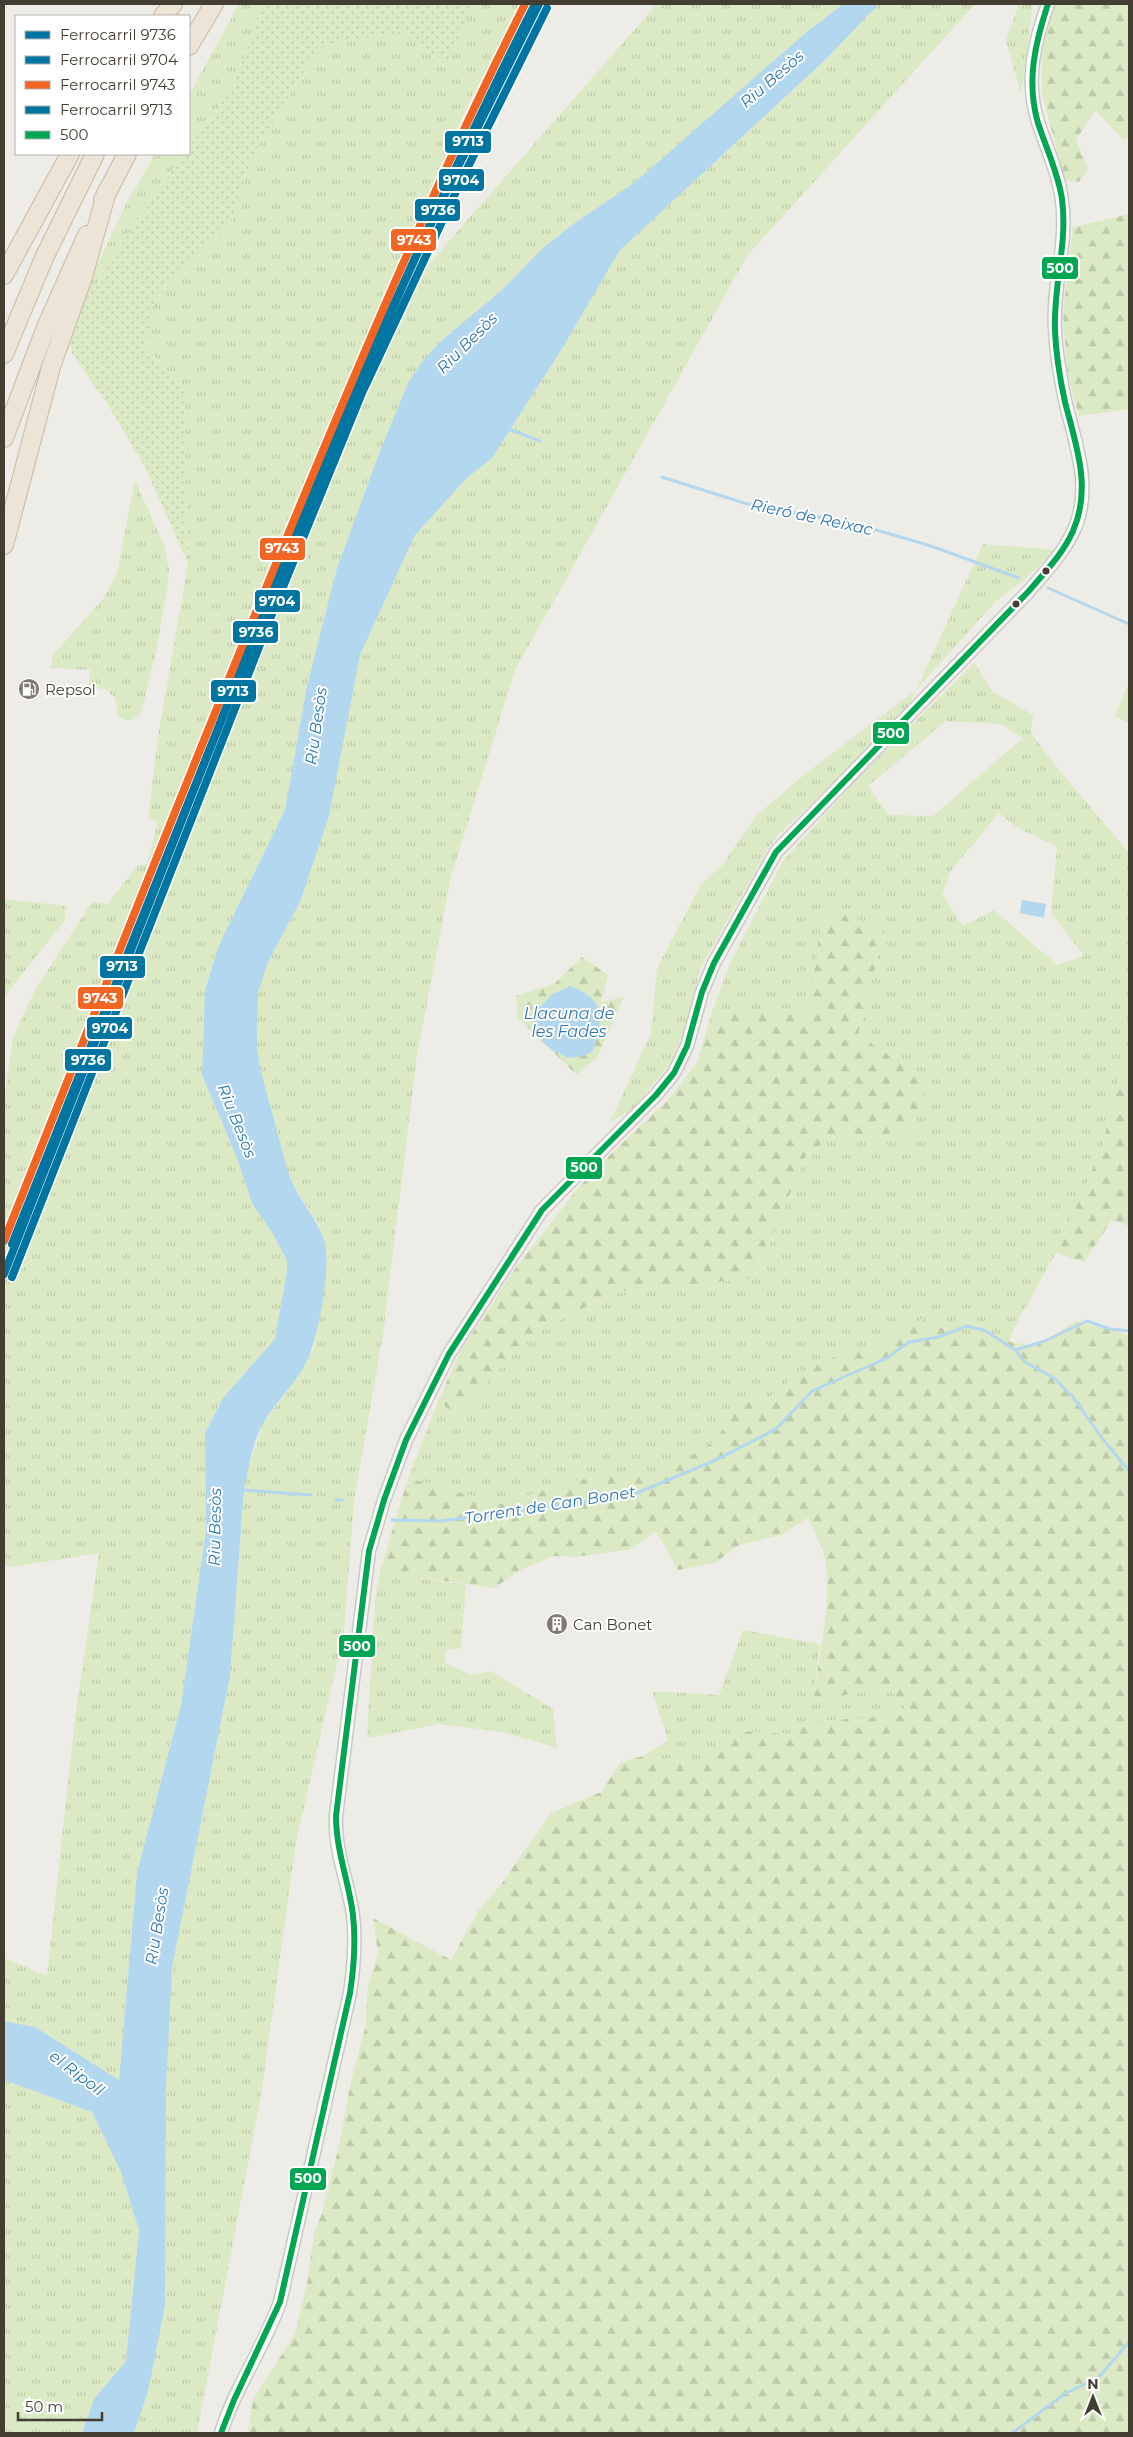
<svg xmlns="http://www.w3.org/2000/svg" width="1133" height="2437" viewBox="0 0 1133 2437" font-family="Montserrat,sans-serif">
  <defs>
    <pattern id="grass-tufts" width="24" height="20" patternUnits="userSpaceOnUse" patternTransform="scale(1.25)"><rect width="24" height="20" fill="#dbeac4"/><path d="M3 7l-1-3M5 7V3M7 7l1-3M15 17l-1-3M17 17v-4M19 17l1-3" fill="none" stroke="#bdcaa9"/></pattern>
    <pattern id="forest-firs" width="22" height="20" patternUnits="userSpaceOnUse" patternTransform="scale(1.25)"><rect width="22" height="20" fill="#dbeac4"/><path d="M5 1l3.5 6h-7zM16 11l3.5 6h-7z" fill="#bdcaa9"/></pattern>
    <pattern id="garden-dots" width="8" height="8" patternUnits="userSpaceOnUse" patternTransform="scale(1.25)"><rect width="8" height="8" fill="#dbeac4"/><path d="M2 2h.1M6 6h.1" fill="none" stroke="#bdcaa9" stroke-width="1.8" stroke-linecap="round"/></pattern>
  </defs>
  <rect width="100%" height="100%" fill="#eeece6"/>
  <!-- grass -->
  <path fill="url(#grass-tufts)" fill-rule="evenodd" d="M239,4h25l-28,75 -47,68v-52z
    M474,4h48l-51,95 -23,49 -237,565 19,8 155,-375 29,-65 243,-277h186l-40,31 -169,148 -58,39 -34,27 -40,41 -61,51 -61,110 -43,117 -30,118 -22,124 -66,135 -14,45 -3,85 35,83 15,45 21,31 14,27v10l-12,68 -52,59 -18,35 1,97 -25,175 -44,168 -18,207 -84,-53 -31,-6v-63l43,18 28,-258 24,-165 -87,14 -8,-2v-464l9,-64 22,-47 57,-88 16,2 29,-38 10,-2 11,-42 -10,-4 10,-81 30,-174 -4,-171 -38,-46 8,-45 78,-82 19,-60 68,-113 87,-15 39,34z
    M879,4h96l-228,252 -232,414 -64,207 -34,178 -34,279 -29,167 -10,131 -48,210 -35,253 -64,338h-63l14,-41 24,-424 58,-292 14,-187 4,-21 15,-44 41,-57 10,-19 13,-95 -9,-29 -27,-42 -10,-31 -21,-83 -3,-21 1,-54 10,-31 32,-60 60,-247 55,-120 52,-57 25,-20 68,-106 60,-102 204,-189z
    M1019,4h14l-12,90 -15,-53z
    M155,154h29l-57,82 -58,90 57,-122z
    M135,480l29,65 5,23 -1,17 -13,72 -14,56 -8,7h-7l-8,-3 -3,-19 -10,-9 -16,-1 1,-18 -39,-2 2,-13 50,-56 14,-26z
    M983,544l73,6 -30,28 -30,23 -80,89 -7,16 -71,72 -59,56 -10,13 -68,120 -17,64 -14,33 -39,47 -21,11 41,-89 6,-65 43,-82 22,-21 34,-49 49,-42 111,-84z
    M974,663l19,29 40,23 -2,17 16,23 82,98v206l-12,25 -14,60 -47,109 -40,71 -7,18 -56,-10 -31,-13 -52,31h-21l-52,25 -26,21 -32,9 -23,35 -51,32 -89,8 -75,24 -93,-26 31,-79 17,19 71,-81 89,-45 139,-14 51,-123 32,-21 70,2 21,-55 -71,-46 27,-108 -76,82 -97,3 18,-49 53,-102 76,-84zM946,721l54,3 23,14 -90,78 -45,-1 -20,-29zM999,813l17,14 41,20 -6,66 33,43 -27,9 -63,-55 -31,16 -21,-32 9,-23z
    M4,899l62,7 -1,14 -61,77z
    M380,1572l86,13 -5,63 -15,2 -1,13 27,12 19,-4 62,38 4,39 -54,-16 -64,-8 -72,14 8,-138z
    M743,1630l77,14 -7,56 75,-13 24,29 -97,5 -25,13 -51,-3 -38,35 -56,-11 23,-15 -16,-49 67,4z
    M4,2080l88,32 29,60 18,58 -13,131 -32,38 -12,34h-78z"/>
  <!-- forest -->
  <path fill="url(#forest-firs)" d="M1054,4h75v134l-6,1 -28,-29 -19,30 12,29 -9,13 -14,-2 -23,-86v-40l9,-44z
    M1129,214v195l-50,7 -12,-44 -4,-60 10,-85z
    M823,909l62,18 -27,108 71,46 -21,56 -70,-3 -32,21 -51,123 -140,14 -88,45 -71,82 -17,-20 21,-47 54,-82 64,-82 36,-37 53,-50 30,-38 15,-51 97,-3z
    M582,957l26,18 -7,27 23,-5 -27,60 -20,18 -59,-57 -2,-22 38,-12z
    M1129,1059v167l-17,-6 -28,42 -28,-9 47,-109 14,-60z
    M922,1319l31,13 83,14 40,-25 53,14v1098h-881l5,-34 42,-65 13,-55 6,-46 8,-20 18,-71 10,-56 16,-62 1,-33 11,-38 -5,-35 78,42 27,-49 22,-25 51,-73 50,-21 19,-29 25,-8 56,11 38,-35 51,3 25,-13 97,-6 -24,-28 -75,14c5,-38 20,-107 12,-141 -3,-16 -10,-28 -18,-42l-26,17 -42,10 -24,18 -37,7 -22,-39 -25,18 -56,8 -21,-1 -32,13 -28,19 -114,-16 28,-94 93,26 75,-24 89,-8 51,-32 23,-35 32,-9 26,-21 52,-25h21z"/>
  <!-- garden -->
  <path fill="url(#garden-dots)" d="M264,4h210l-28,61 -40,-34 -87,15 -68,113 -19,60 -78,82 -8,45 38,46 4,171 -43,-96 -35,-59 -38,-55 -3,-27 58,-90 57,-82h5v-7l47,-68z"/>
  <!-- pitch -->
  <path fill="#dbeac4" d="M1129,682v41l-14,-7z"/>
  <!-- water -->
  <path fill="#b3d7ee" d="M843,4h36l-55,57 -204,189 -60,102 -68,106 -25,20 -52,57 -55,120 -31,161 -29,86 -32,60 -10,31 -1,54 3,21 28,104c8,26 29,44 37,71 6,24 -7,100 -20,122 -12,21 -30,38 -42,59 -11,19 -14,44 -19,65l-14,187 -58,292 -6,120 -1,217 -17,87 -14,41h-52l12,-34 32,-38 13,-131 -18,-58 -29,-60 -88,-32v-59l31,6 84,53 18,-207 44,-168 25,-175 -1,-97 18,-35 52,-59 12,-68v-10l-14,-27 -21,-31 -15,-45 -35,-83 3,-85 14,-45 66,-135 22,-124 30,-118 43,-117 29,-70 13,-19 19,-21 61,-51 40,-41 34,-27 58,-39 169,-148z
    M1022,900l24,4 -2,14 -24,-5z
    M570,986c37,14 33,31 23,65l-10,5 -15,2 -19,-10 -15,-17 -1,-7 3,-12 15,-17z"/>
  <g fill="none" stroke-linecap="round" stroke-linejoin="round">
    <!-- stream -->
    <path stroke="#b3d7ee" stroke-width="3" d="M508,429l32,12
      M662,477l82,26 112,21 75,22 88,32
      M1048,588l81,36
      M1015,1350l10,12 29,16 19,19 29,41 27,33
      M242,1490l69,5
      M336,1500h6
      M392,1520l49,1 191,-26 84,-35 60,-31 36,-38 75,-33 22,-16 30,-5 28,-11 17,4 31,20 30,-9 42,-20 23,8 19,2
      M1012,2433l54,-40 32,-15 31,-36"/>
    <!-- tertiary casing -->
    <g stroke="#cac8c2" stroke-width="15">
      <path id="tertiary" d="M221,2433c14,-46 43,-85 59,-131l70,-309c4,-26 6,-52 3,-78 -5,-34 -19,-64 -17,-99l33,-265 15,-51 22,-60 43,-86 93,-144 114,-115 18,-22 13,-27 15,-54 12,-29 62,-111 252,-260c16,-19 34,-37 45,-60 21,-44 2,-88 -8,-132 -5,-24 -9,-47 -10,-71 -3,-43 13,-85 7,-128 -3,-27 -16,-54 -24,-79 -13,-40 -4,-80 10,-118"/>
    </g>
    <!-- motorway casing -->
    <g stroke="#c7b9a0" stroke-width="20">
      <path id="motorway" d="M163,16l10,-12
        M189,46l25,-42
        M103,200l24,-46
        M4,275l66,-121
        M4,354l40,-96 51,-104
        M4,438l42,-111 41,-92
        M4,545l47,-178 32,-90 24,-86"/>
    </g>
    <!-- tertiary -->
    <use href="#tertiary" stroke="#fcfcfb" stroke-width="12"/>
    <!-- motorway -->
    <use href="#motorway" stroke="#ebe4d7" stroke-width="18"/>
    <!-- bus-1 casing -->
    <g stroke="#fff" stroke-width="10">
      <path id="bus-1" d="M221,2433l13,-33 46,-98 70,-309c4,-26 6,-52 3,-78 -4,-33 -17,-64 -17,-99l33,-265 15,-51 22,-60 43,-86 93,-144 114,-115 18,-22 13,-27 15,-54 12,-29 62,-111 252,-260c16,-19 35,-38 45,-61 19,-43 3,-86 -8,-129 -5,-23 -9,-47 -10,-71 -2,-45 13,-88 7,-132 -4,-27 -16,-51 -24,-76 -12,-41 -3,-80 10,-119"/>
    </g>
    <!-- bus-1 -->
    <use href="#bus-1" stroke="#00a651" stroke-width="6"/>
    <!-- rail-1 casing -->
    <g stroke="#fff" stroke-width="11">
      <path id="rail-1" d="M4,1274l258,-658 92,-226 99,-213 86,-173"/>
    </g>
    <!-- rail-2 casing -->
    <g stroke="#fff" stroke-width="11">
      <path id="rail-2" d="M12,1277l258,-658 92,-226 99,-212 86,-173"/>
    </g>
    <!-- rail-3 casing -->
    <g stroke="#fff" stroke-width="11">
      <path id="rail-3" d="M4,1241c89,-224 177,-447 269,-670 79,-192 159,-382 252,-567"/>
    </g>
    <!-- rail-4 casing -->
    <g stroke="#fff" stroke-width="11">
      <path id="rail-4" d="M12,1244c89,-223 177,-447 269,-669 79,-192 158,-382 252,-567"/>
    </g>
    <!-- rail-1 -->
    <use href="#rail-1" stroke="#0075a1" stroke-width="8"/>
    <!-- rail-2 -->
    <use href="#rail-2" stroke="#0075a1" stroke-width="8"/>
    <!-- rail-3 -->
    <use href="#rail-3" stroke="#f26522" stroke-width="8"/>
    <!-- rail-4 -->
    <use href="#rail-4" stroke="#0075a1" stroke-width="8"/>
  </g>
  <!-- icons -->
  <defs>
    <g id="fuel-disc" transform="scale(1.125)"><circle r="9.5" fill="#7f7a71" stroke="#fff"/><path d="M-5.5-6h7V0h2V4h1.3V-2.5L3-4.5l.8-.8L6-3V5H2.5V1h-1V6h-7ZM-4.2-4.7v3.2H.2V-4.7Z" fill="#fff"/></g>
    <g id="building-disc" transform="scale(1.125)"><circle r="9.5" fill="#7f7a71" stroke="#fff"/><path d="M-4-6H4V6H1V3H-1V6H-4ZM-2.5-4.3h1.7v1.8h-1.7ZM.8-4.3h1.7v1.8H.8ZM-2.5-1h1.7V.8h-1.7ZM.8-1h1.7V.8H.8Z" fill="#fff"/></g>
  </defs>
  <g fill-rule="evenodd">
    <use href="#fuel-disc" x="29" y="689"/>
    <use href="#building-disc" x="557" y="1624"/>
  </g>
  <!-- markers -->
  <g fill="#433d32" stroke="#fff" stroke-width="2">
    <circle cx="1046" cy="571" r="4.5"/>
    <circle cx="1016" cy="604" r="4.5"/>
  </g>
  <g text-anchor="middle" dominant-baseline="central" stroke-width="4" stroke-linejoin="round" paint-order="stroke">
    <!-- poi labels -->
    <g font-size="15" fill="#433d32" stroke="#fff" text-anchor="start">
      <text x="45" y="689">Repsol</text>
      <text x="573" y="1624">Can Bonet</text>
    </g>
    <!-- water labels -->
    <g font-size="16" font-style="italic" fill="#2977b1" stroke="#fff">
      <text transform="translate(772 79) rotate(-41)">Riu Besòs</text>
      <text transform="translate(467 343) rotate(-45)">Riu Besòs</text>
      <text transform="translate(812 517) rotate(12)">Rieró de Reixac</text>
      <text transform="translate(316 726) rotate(-82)">Riu Besòs</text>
      <text x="569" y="1013">Llacuna de<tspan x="569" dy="18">les Fades</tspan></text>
      <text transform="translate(237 1121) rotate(68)">Riu Besòs</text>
      <text transform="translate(550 1505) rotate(-9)">Torrent de Can Bonet</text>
      <text transform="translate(215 1527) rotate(-89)">Riu Besòs</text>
      <text transform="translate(157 1926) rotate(-81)">Riu Besòs</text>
      <text transform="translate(77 2073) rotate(37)">el Ripoll</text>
    </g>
  </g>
  <g stroke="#fff" stroke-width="2">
    <rect x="444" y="130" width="48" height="24" rx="5" fill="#0075a1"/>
    <rect x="438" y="168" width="47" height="24" rx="5" fill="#0075a1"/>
    <rect x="414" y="198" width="47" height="24" rx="5" fill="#0075a1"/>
    <rect x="390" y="228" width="47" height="24" rx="5" fill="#f26522"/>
    <rect x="1041" y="256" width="38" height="24" rx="5" fill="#00a651"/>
    <rect x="259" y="537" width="47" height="24" rx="5" fill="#f26522"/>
    <rect x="254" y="589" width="47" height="24" rx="5" fill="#0075a1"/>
    <rect x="232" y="620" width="47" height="24" rx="5" fill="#0075a1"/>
    <rect x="210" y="679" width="47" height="24" rx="5" fill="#0075a1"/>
    <rect x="872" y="721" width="38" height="24" rx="5" fill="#00a651"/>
    <rect x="99" y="955" width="47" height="24" rx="5" fill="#0075a1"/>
    <rect x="77" y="986" width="47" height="24" rx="5" fill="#f26522"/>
    <rect x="86" y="1016" width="47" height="24" rx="5" fill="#0075a1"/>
    <rect x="64" y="1048" width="48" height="24" rx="5" fill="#0075a1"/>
    <rect x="565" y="1156" width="38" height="24" rx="5" fill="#00a651"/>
    <rect x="338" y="1634" width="38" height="24" rx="5" fill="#00a651"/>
    <rect x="289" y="2167" width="38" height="24" rx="5" fill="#00a651"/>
  </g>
  <g font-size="14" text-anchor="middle" font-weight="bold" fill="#fff">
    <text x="468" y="146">9713</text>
    <text x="461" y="185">9704</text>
    <text x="438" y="215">9736</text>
    <text x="414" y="245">9743</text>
    <text x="1060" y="273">500</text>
    <text x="282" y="553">9743</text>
    <text x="277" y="606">9704</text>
    <text x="256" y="637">9736</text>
    <text x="233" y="696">9713</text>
    <text x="891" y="738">500</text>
    <text x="122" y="971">9713</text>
    <text x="100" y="1003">9743</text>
    <text x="110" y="1033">9704</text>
    <text x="88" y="1065">9736</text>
    <text x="584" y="1172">500</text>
    <text x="357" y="1651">500</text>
    <text x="308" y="2183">500</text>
  </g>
  <!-- border -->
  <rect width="1133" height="2437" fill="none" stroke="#433d32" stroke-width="10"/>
  <!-- legend -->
  <rect x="15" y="15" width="175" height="140" fill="#ffffff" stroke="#b4b1ad"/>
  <rect x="25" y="31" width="25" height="8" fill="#0075a1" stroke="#b4b1ad"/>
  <text x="60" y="40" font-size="15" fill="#433d32">Ferrocarril 9736</text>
  <rect x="25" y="56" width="25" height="8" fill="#0075a1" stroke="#b4b1ad"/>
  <text x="60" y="65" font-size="15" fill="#433d32">Ferrocarril 9704</text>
  <rect x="25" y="81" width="25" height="8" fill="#f26522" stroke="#b4b1ad"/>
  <text x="60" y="90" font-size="15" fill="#433d32">Ferrocarril 9743</text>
  <rect x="25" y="106" width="25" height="8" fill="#0075a1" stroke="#b4b1ad"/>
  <text x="60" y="115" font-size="15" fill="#433d32">Ferrocarril 9713</text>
  <rect x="25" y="131" width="25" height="8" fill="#00a651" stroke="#b4b1ad"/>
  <text x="60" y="140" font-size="15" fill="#433d32">500</text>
  <!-- north arrow -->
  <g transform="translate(1093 2397)" stroke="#ffffff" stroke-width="4" paint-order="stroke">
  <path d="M0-4L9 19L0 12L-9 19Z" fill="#433d32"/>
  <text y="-8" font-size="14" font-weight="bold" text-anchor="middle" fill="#433d32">N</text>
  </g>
  <!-- scale -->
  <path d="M18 2412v8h84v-8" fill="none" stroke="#433d32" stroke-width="2.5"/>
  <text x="25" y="2412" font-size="15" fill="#433d32" stroke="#ffffff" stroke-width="4" paint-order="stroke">50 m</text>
</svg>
